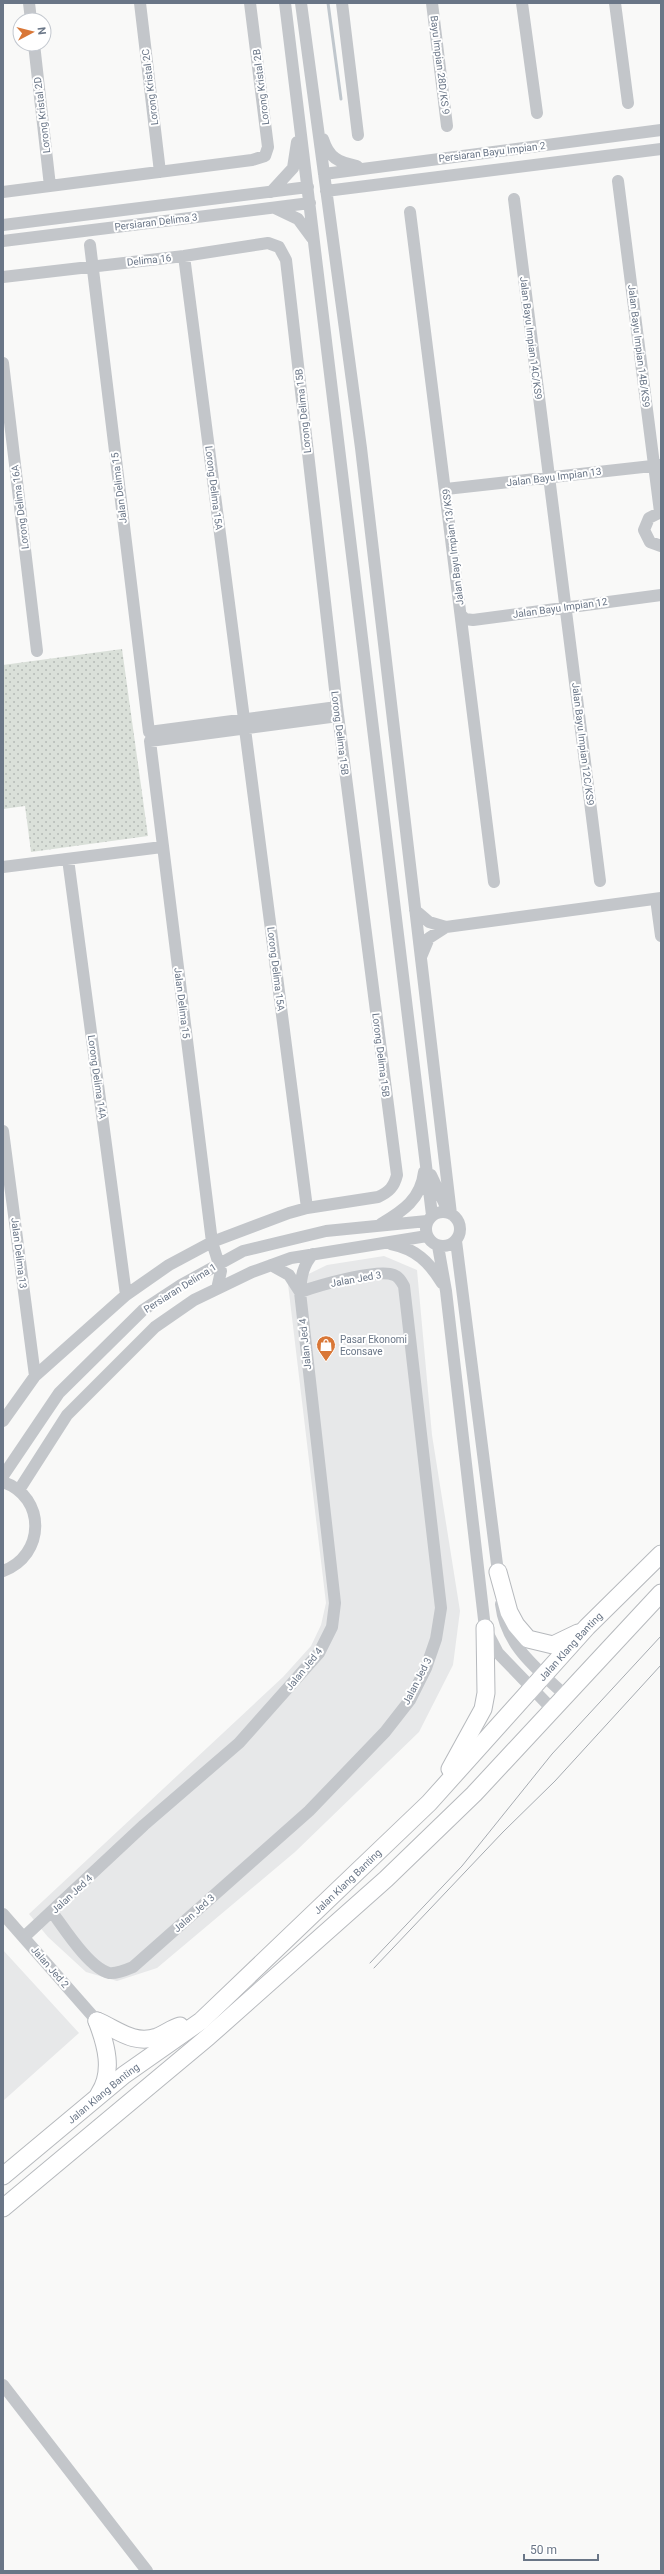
<svg xmlns="http://www.w3.org/2000/svg" width="664" height="2574" viewBox="0 0 664 2574" font-family="Roboto,sans-serif">
  <defs>
    <pattern id="park-dots" width="8" height="8" patternUnits="userSpaceOnUse"><rect width="8" height="8" fill="#dae0d9"/><path d="M2 2h.1M6 6h.1" fill="none" stroke="#b5bab6" stroke-width="1.8" stroke-linecap="round"/></pattern>
  </defs>
  <rect width="100%" height="100%" fill="#f9f9f8"/>
  <!-- built -->
  <path fill="#e7e8e9" d="M384,1256l33,14 15,165 28,176 -7,54 -34,67 -124,120 -138,116 -40,13 -31,-9 -38,-35 -19,-23 254,-237 28,-31 10,-21 5,-22 -38,-319 39,-19z
    M3,1950l76,83 -76,68z"/>
  <!-- park -->
  <path fill="url(#park-dots)" d="M122,649l26,187 -117,16 -6,-46 -22,3v-144z"/>
  <g fill="none" stroke-linecap="round" stroke-linejoin="round">
    <!-- stream -->
    <path stroke="#c0c7cd" stroke-width="3" d="M328,3l13,96"/>
    <!-- highway casing -->
    <g stroke="#b6b9bd" stroke-width="19">
      <g id="highway">
        <path d="M498,1572l11,40 7,13 12,14 25,6 25,-12"/>
        <path d="M450,1769l33,-60 3,-16 -1,-65"/>
        <path d="M97,2021c20,8 36,24 60,16 8,-3 15,-9 23,-11"/>
        <path d="M97,2021c9,23 17,51 2,73"/>
        <path id="s1" d="M3,2176l121,-101 77,-54 228,-218 158,-176 74,-73"/>
        <path d="M3,2208l205,-171 178,-158 88,-85 187,-201"/>
      </g>
    </g>
    <!-- minor -->
    <path stroke="#c3c6ca" stroke-width="12" d="M29,3l2,17
      M140,3l20,169
      M285,3l147,1212
      M301,3l60,445 90,766
      M342,3l16,132
      M432,3l15,123
      M522,3l15,110
      M615,3l13,100
      M34,44l16,142
      M323,139c6,19 15,23 34,27
      M324,174l337,-44
      M618,181l42,331
      M326,191l335,-42
      M3,192l249,-32 13,-4 3,-9 -18,-144
      M271,192l22,-24 4,-26
      M514,199l86,682
      M275,208l23,11 14,19
      M410,212l84,670
      M3,225l305,-38
      M3,241l307,-38
      M90,245l59,487 188,-25
      M184,256l60,463
      M3,277l181,-21 84,-13 11,4 7,13 51,447 60,468c-3,12 -8,17 -19,22l-71,11 -18,5 -77,29 -43,23 -43,30 -91,81 -32,45
      M3,363l34,288
      M446,489l215,-24
      M661,512l-12,6 -5,12 6,12 11,4
      M461,615l4,4 8,1 188,-25
      M245,729l62,479
      M68,859l58,436
      M3,867l159,-20
      M656,899l5,37
      M415,910l14,12 17,5 215,-29
      M421,957l8,-19 17,-11
      M3,1131l32,245
      M431,1175l16,34
      M426 1229a17 17 0 1 1 34 0a17 17 0 1 1-34 0Z
      M381,1224c22,-13 40,-25 43,-52
      M456,1241l43,339
      M391,1244c25,5 38,18 51,39
      M438,1246l8,45 39,337 13,25 54,56
      M271,1265l18,10 11,17
      M217,1289l4,-18 -9,-29 -62,-501 188,-25
      M3,1476l56,-83 84,-83 38,-25 62,-34 83,-20 101,-10
      M3,1482c44,15 42,74 0,89
      M19,1490l48,-75 88,-88 39,-27 58,-28 39,-14 136,-22
      M501,1604c5,42 35,64 64,91
      M52,1912c12,16 37,56 57,61 8,1 17,-3 24,-6l176,-156 76,-79 25,-32 16,-32 10,-29 5,-31 -37,-322c-3,-5 -5,-9 -10,-11 -16,-7 -77,11 -94,17
      M3,1914l94,107
      M24,1937l120,-112 95,-82 80,-90 13,-26 3,-24 -35,-311c1,-15 3,-27 13,-38
      M3,2385l144,186"/>
    <!-- highway -->
    <use href="#highway" stroke="#fff" stroke-width="17"/>
    <!-- tram -->
    <path stroke="#a6abb1" stroke-width="1" d="M370,1963l92,-97 90,-112 109,-118
      M374,1968l129,-136 52,-51 106,-116"/>
  </g>
  <!-- icons -->
  <defs>
    <g id="shop-pin" transform="scale(1)"><path d="M0 17L-7.5 6A9.5 9.5 0 1 1 7.5 6Z" fill="#d97737" stroke="#fff"/><path d="M-5-2.5h2.3a2.7 3.5 0 0 1 5.4 0H5L5.5 6h-11ZM-1.5-2.5h3a1.5 2.3 0 0 0-3 0Z" fill="#fff"/></g>
  </defs>
  <g fill-rule="evenodd">
    <use href="#shop-pin" x="326" y="1345"/>
  </g>
  <g text-anchor="middle" dominant-baseline="central" stroke-width="4" stroke-linejoin="round" paint-order="stroke">
    <!-- street labels -->
    <g font-size="10" fill="#6a7687" stroke="#fff">
      <text transform="translate(440 65) rotate(83)">Bayu Impian 28D/KS 9</text>
      <text transform="translate(150 87) rotate(-97)">Lorong Kristal 2C</text>
      <text transform="translate(261 87) rotate(-97)">Lorong Kristal 2B</text>
      <text transform="translate(42 115) rotate(-97)">Lorong Kristal 2D</text>
      <text transform="translate(492 152) rotate(-7)">Persiaran Bayu Impian 2</text>
      <text transform="translate(156 222) rotate(-7)">Persiaran Delima 3</text>
      <text transform="translate(149 260) rotate(-6)">Delima 16</text>
      <text transform="translate(531 338) rotate(83)">Jalan Bayu Impian 14C/KS9</text>
      <text transform="translate(639 346) rotate(83)">Jalan Bayu Impian 14B/KS9</text>
      <text transform="translate(303 411) rotate(-96)">Lorong Delima 15B</text>
      <text transform="translate(554 477) rotate(-7)">Jalan Bayu Impian 13</text>
      <text transform="translate(119 488) rotate(-97)">Jalan Delima 15</text>
      <text transform="translate(214 488) rotate(83)">Lorong Delima 15A</text>
      <text transform="translate(20 507) rotate(-97)">Lorong Delima 16A</text>
      <text transform="translate(453 547) rotate(-97)">Jalan Bayu Impian 13/KS9</text>
      <text transform="translate(560 608) rotate(-8)">Jalan Bayu Impian 12</text>
      <text transform="translate(340 733) rotate(83)">Lorong Delima 15B</text>
      <text transform="translate(583 744) rotate(83)">Jalan Bayu Impian 12C/KS9</text>
      <text transform="translate(276 969) rotate(83)">Lorong Delima 15A</text>
      <text transform="translate(182 1003) rotate(83)">Jalan Delima 15</text>
      <text transform="translate(381 1055) rotate(83)">Lorong Delima 15B</text>
      <text transform="translate(97 1077) rotate(82)">Lorong Delima 14A</text>
      <text transform="translate(19 1253) rotate(83)">Jalan Delima 13</text>
      <text transform="translate(356 1279) rotate(-10)">Jalan Jed 3</text>
      <text transform="translate(180 1288) rotate(-32)">Persiaran Delima 1</text>
      <text transform="translate(305 1344) rotate(-96)">Jalan Jed 4</text>
      <text stroke="none"><textPath href="#s1" startOffset="778">Jalan Klang Banting</textPath></text>
      <text transform="translate(304 1669) rotate(-51)">Jalan Jed 4</text>
      <text transform="translate(417 1681) rotate(-63)">Jalan Jed 3</text>
      <text stroke="none"><textPath href="#s1" startOffset="454">Jalan Klang Banting</textPath></text>
      <text transform="translate(72 1894) rotate(-43)">Jalan Jed 4</text>
      <text transform="translate(194 1913) rotate(-42)">Jalan Jed 3</text>
      <text transform="translate(50 1967) rotate(49)">Jalan Jed 2</text>
      <text stroke="none"><textPath href="#s1" startOffset="130">Jalan Klang Banting</textPath></text>
    </g>
    <!-- poi labels -->
    <g font-size="10" fill="#6a7687" stroke="#fff" text-anchor="start">
      <text x="340" y="1339">Pasar Ekonomi<tspan x="340" dy="12">Econsave</tspan></text>
    </g>
  </g>
  <!-- border -->
  <rect width="664" height="2574" fill="none" stroke="#6a7687" stroke-width="8"/>
  <!-- north arrow -->
  <g transform="translate(32 32) rotate(83)"><circle r="19" fill="#ffffff" stroke="#c3c8cf"/>
  <path d="M0-3L7 15L0 10L-7 15Z" fill="#d97737"/>
  <text y="-6" font-size="11" font-weight="bold" text-anchor="middle" fill="#6a7687">N</text>
  </g>
  <!-- scale -->
  <path d="M524 2554v6h74v-6" fill="none" stroke="#6a7687" stroke-width="2"/>
  <text x="530" y="2554" font-size="12" fill="#6a7687" stroke="#ffffff" stroke-width="3" paint-order="stroke">50 m</text>
</svg>
